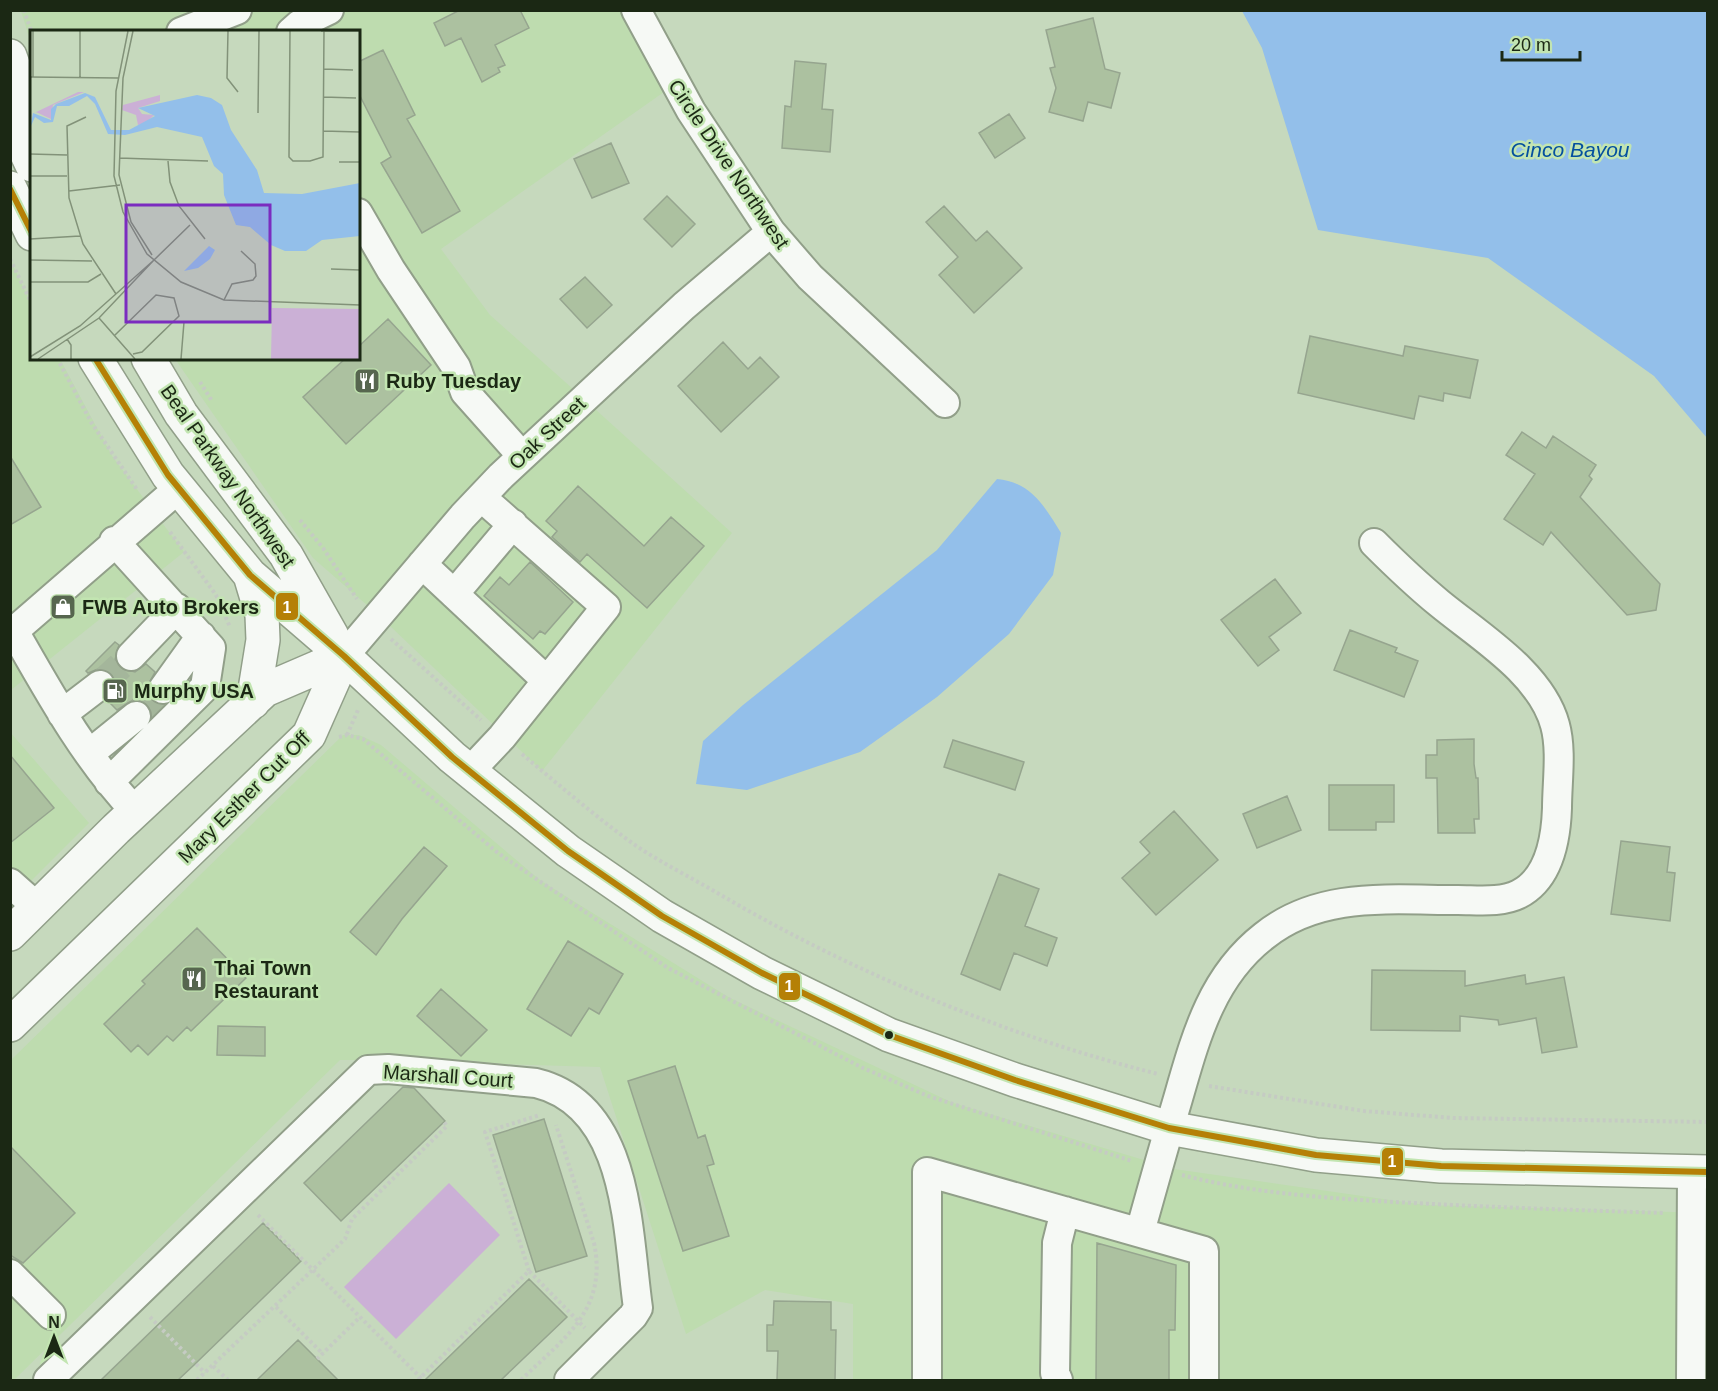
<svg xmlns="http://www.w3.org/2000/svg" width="1718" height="1391" viewBox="0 0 1718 1391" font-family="Arial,sans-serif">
  <rect width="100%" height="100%" fill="#c6d9bd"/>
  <!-- built -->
  <path fill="#bedcaf" d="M21,11h600l43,81 -223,157 49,66 83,74 -80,75 -39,41 -86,101 -55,-48 -138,-199 183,-1v-326h-326l-1,11z
    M10,259l21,45 1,54 28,1 52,97 72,96 -173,138z
    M595,409l137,124 -190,238 -153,-146 83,-98 38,-40z
    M10,732l79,91 -78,78h-1z
    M343,735h16l22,10 160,136 189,117 223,105 221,66 251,36 282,8v167h-854v-76l-88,-14 -79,44 -86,-267 -97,-3 -115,-10 -21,1 -10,5h-17l-326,320h-3v-320z"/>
  <!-- green -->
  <path fill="#cbb0d6" d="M449,1183l51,52 -104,104 -52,-52z"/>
  <!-- water -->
  <path fill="#93bfea" d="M1242,11h465v427l-53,-62 -166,-118 -170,-28 -56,-182z
    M997,479c34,3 48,28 64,54l-8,42 -44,59 -72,63 -77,55 -113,38 -51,-6 7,-43 40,-36 194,-155z"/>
  <!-- building -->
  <path fill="#acc1a0" stroke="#96a58f" stroke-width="1.5" d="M460,10h60l9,18 -34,17 10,20 -7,3 2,4 -18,10 -21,-44 -16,8 -11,-23z
    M1093,18l12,51 15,4 -9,35 -23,-6 -5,19 -34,-9 7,-24 -6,-20 5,-1 -9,-37z
    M383,50l32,65 -8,4 53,92 -38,22 -41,-70 10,-6 -33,-65v-30z
    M795,61l31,3 -4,45 11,1 -3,42 -48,-4 3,-42 6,1z
    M1009,114l16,24 -30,20 -16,-25z
    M611,143l18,40 -37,15 -18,-39z
    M667,196l28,28 -23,23 -28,-28z
    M944,206l32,35 11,-10 35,37 -48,45 -35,-38 19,-18 -32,-35z
    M585,277l27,28 -25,23 -27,-29z
    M388,319l43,46 -85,79 -43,-47 43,-39h12v-11z
    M1310,336l93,20 2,-10 73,14 -8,38 -26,-5 -1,8 -24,-5 -5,23 -116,-26z
    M723,342l25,27 12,-12 19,20 -58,55 -43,-46z
    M1522,432l24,16 7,-12 43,29 -7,11 3,3 -12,18 80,87 -4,26 -29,5 -76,-83 -8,13 -39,-26 31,-45 -29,-19z
    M10,456l31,51 -31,18z
    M578,486l66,60 27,-29 33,29 -57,62 -60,-54 -7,8 -28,-25 5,-6 -11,-10z
    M530,562l43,40 -28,32 -5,-3 -7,8 -49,-43 16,-19 9,8z
    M1275,579l26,34 -32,24 10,13 -21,16 -37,-46z
    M1350,630l47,18 -2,4 23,9 -14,36 -70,-27z
    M115,642l4,3 -4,15 5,8 15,4 11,-8 9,8 -8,15 1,8 6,8 9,2 -11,11 -3,-10 -8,-6h-8l-16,10 -10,-10 8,-9 1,-9 -3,-7 -15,-6 -10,4 -2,-2z
    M1474,739v25l2,14h2l1,41h-5l1,14h-37l-1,-55h-11v-23h11v-15z
    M953,740l71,22 -9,28 -71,-23z
    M10,755l44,53 -44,35z
    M1329,785h65v37h-18v8h-47z
    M1287,796l14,34 -44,18 -14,-34z
    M1174,811l44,49 -62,55 -34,-37 28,-25 -10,-11z
    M1621,841l49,6 -3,25 8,1 -5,48 -59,-7z
    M424,847l23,19 -45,53 -26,36 -26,-23z
    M999,874l40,15 -14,37 32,12 -10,28 -33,-13 -14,37 -39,-16z
    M197,928l49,50 -55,53 -4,-4 -14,14 -6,-5 -19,19 -10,-10 -7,7 -27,-28 41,-40 -3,-3z
    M568,941l55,33 -24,40 -10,-6 -18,28 -44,-27z
    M1372,970l93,1v15l60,-11 1,9 38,-7 13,70 -35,6 -6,-35 -37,7 -1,-5 -38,-4v15l-89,-1z
    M441,989l46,41 -26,26 -44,-40z
    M218,1026l47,1v29l-48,-1z
    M675,1066l23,72 7,-3 9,29 -7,2 22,70 -46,15 -55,-170z
    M403,1087l11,1 31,33 -104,100 -37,-38z
    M544,1119l43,137 -51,16 -43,-137z
    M10,1146l65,67 -52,50 -13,-8z
    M263,1223l38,38 -107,104 -16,15h-77z
    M1097,1243l79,22 -1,65h-6v50h-73z
    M529,1279l38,38 -66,63h-76z
    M774,1301l57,1v28h5l-1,50h-58l1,-29h-11v-26h6z
    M298,1340l40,40h-81z"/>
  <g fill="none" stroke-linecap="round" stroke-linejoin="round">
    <!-- minor-tunnel -->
    <path stroke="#a4b69b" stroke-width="28" stroke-dasharray="28 14" stroke-linecap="butt" d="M100,685l31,-29
      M136,716l27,-27"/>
    <!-- minor casing -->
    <g stroke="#919f89" stroke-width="32">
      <path id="minor" d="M636,10l55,101 80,121 39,45 135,126
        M181,32l56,-22
        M291,32l9,-8 29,-14
        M358,213l33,57 65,97 9,25 57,64
        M422,564l124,116
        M454,594l59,-70
        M131,656l46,-48
        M344,656l119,-140 38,-40 183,-170 87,-74
        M163,689l38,-53
        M62,714l38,-29
        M89,754l47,-38
        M470,771l32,-34 104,-130 -125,-110
        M109,782l96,-95 6,-39 -97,-107
        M135,811c-50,-53 -85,-117 -121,-180l165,-143
        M10,883l27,24
        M1140,1232c12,-43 24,-86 37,-130 18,-62 33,-124 87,-166 56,-45 127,-36 194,-36 20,0 43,3 61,-6 31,-16 37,-56 38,-86 0,-26 5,-58 -2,-83 -14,-52 -76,-89 -116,-122 -23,-19 -44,-39 -65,-60
        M10,1274l41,41
        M48,1380l320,-310 20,-1 148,14c94,23 91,148 102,225l-5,8 -64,64
        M927,1380v-208l277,79v129
        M1058,1380l-3,-7 2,-130 8,-32
        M1691,1380l1,-208"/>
    </g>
    <!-- major casing -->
    <g stroke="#919f89" stroke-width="36">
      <path id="major" d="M10,56l22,61
        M10,118l22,47
        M10,188l22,46
        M95,358l73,117 82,100 94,81 108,101 116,94 94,65 100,57 127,62 126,45 154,48 147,27 125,11 267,6
        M148,358l33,56 105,141 46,81
        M250,575l12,40 1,25 -10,62
        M10,934l106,-105 149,-139 79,-34
        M10,1025l299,-290 35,-79"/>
    </g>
    <!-- path -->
    <path stroke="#c5cbc3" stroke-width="4" stroke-dasharray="3 3" stroke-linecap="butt" d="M24,10l8,24
      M10,259l22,45
      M57,358l34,64 47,69
      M200,382l12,19
      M300,520l23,28 34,51
      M170,532l46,63 14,32
      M391,639l90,81
      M347,735l11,-25
      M339,737l8,-2 16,4 135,114 170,115 195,100 65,28 204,65
      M522,754c37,31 74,63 113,91 25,17 53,31 79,46 137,81 289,144 444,183
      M1209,1086l155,25 89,7 255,4
      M1182,1175c69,18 143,23 213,27 90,5 180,8 270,11
      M258,1215l165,165
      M529,1271l-44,-139 55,-17
      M276,1307l47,47
      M150,1317l55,56
      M317,1359l43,-42
      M213,1366l15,14
      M197,1380l148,-141 7,-20 95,-93 -3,-4
      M418,1380l111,-109 56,57
      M521,1380c43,-42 87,-70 73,-137l-38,-118"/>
    <!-- minor -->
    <use href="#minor" stroke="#f6f9f5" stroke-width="28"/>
    <!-- major -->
    <use href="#major" stroke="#f6f9f5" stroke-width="33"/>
    <!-- bus-1 casing -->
    <g stroke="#c2e5b1" stroke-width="10">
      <path id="bus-1" d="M10,189l22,44
        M95,358l73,117 82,100 94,81 108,101 116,94 94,65 100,57 127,62 126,45 154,48 147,27 125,11 267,6"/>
    </g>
    <!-- bus-1 -->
    <use href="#bus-1" stroke="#b58006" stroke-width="6"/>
  </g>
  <!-- icons -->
  <defs>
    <g id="restaurant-square" transform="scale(1.35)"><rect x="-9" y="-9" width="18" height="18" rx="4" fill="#57664f" stroke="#c2e5b1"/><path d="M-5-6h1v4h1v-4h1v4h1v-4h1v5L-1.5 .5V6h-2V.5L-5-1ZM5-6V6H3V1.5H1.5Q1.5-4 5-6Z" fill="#fff"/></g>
    <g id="shop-square" transform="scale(1.35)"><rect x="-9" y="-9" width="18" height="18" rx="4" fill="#57664f" stroke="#c2e5b1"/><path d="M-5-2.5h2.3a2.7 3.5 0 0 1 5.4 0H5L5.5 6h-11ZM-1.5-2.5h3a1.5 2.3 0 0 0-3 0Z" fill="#fff"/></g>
    <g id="fuel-square" transform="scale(1.35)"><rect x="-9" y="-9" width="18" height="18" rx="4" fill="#57664f" stroke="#c2e5b1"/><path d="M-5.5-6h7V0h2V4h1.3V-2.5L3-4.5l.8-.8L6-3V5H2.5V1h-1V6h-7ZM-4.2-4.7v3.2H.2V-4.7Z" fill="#fff"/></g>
  </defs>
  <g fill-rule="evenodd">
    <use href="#restaurant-square" x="367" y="381"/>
    <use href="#shop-square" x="63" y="607"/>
    <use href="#fuel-square" x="115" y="691"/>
    <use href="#restaurant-square" x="194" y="979"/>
  </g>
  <!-- markers -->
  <circle fill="#1b2814" stroke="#c2e5b1" stroke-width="2" cx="889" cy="1035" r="5"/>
  <g text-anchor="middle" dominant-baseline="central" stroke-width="5" stroke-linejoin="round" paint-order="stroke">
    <!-- street labels -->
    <g font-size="20" fill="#1b2814" stroke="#c2e5b1">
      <text transform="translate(729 164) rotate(56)">Circle Drive Northwest</text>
      <text transform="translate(547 433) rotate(-43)">Oak Street</text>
      <text transform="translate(228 476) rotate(55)">Beal Parkway Northwest</text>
      <text transform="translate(244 797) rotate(-45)">Mary Esther Cut Off</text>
      <text transform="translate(448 1076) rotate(4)">Marshall Court</text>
    </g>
    <!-- poi labels -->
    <g font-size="20" font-weight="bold" fill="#1b2814" stroke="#c2e5b1" text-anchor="start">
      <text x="386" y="381">Ruby Tuesday</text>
      <text x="82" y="607">FWB Auto Brokers</text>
      <text x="134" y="691">Murphy USA</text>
      <text x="214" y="968">Thai Town<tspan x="214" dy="23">Restaurant</tspan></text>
    </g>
    <!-- water labels -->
    <g font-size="21" font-style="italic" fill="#04509f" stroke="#c2e5b1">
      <text x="1570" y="149">Cinco Bayou</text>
    </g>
  </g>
  <!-- overview -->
  <g transform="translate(30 30)">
    <rect width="330" height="330" fill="#c6d9bd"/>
    <path d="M48,62h6l-31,13 -2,14 -15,-7 -6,3zM130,65v6l-22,7 4,6 12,1 -8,8 -8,2 -2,-10 -14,-5 1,-5zM242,278l88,1v50h-89z" fill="#cbb0d6"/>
    <path d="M55,63l10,4 16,33h18l26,-14 -17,-8 59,-13 14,3 11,7 9,25 26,40 7,23 38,1 58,-11v53l-38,4 -16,11h-21l-14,-6 -21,-18 -14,-2 -12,-30 -1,-21 -9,-8 -12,-29 -45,-10 -32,8 -17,-1 -13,-30 -8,-8 -18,10h-12l-4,16 -9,1 -9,-6 -5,11 3,-15 18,7v-11l5,-5zM179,216l6,4 -5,9 -12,9 -14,3z" fill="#93bfea"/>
    <path fill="none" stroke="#829279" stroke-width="1.5" d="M98,1l-12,60 -2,85 9,36 24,42 34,28 43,18 136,5M103,1l-10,47 -4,97 12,47 21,33M198,1l-1,47 11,14M260,1l-1,126 4,4h17l13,-4 1,-126M291,1h39M294,39l29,1M0,47l88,1M3,47v-46M50,48v-47M293,67l33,1M228,83l1,-82M56,87l-19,9 2,72 14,46 33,50M293,101l37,1M0,124l37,1M89,128l89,3M138,131l2,21 9,24 26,33M309,132h21M0,146h37M39,161l51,-6M0,209l50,-3M0,230l62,1M124,230l36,-35M301,239l29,1M0,252h58l13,-8M194,270l8,-16 21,-4 3,-4 -1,-12 -14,-13M69,288l36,41M85,305l41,-40 18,3 5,18 -37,36 -9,2M37,309l4,6v14M0,327l50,-31 74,-66M8,329l61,-41 55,-58M151,329l3,-37"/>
    <path fill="#7b2cbf" fill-opacity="0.15" stroke="#7b2cbf" stroke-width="3" d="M96,175h144v117h-144z"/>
    <rect width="330" height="330" fill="none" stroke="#1b2814" stroke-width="3"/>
  </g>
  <g stroke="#c2e5b1" stroke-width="2">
    <rect x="275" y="592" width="24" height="29" rx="6" fill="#b58006"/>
    <rect x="778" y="972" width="23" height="29" rx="6" fill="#b58006"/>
    <rect x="1381" y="1147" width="23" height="29" rx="6" fill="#b58006"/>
  </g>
  <g font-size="16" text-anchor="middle" font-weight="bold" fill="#fff">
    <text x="287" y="613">1</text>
    <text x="789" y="992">1</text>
    <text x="1392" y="1167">1</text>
  </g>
  <!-- border -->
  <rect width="1718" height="1391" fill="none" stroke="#1b2814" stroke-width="24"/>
  <!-- north arrow -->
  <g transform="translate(54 1337)" stroke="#c2e5b1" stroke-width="4.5" paint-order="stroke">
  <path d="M0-4.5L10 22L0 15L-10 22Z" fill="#1b2814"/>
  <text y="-9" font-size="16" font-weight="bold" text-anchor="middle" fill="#1b2814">N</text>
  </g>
  <!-- scale -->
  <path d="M1502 51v9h78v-9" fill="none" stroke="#1b2814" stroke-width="3"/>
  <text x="1511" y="51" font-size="18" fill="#1b2814" stroke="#c2e5b1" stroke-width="4.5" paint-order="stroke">20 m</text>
</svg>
